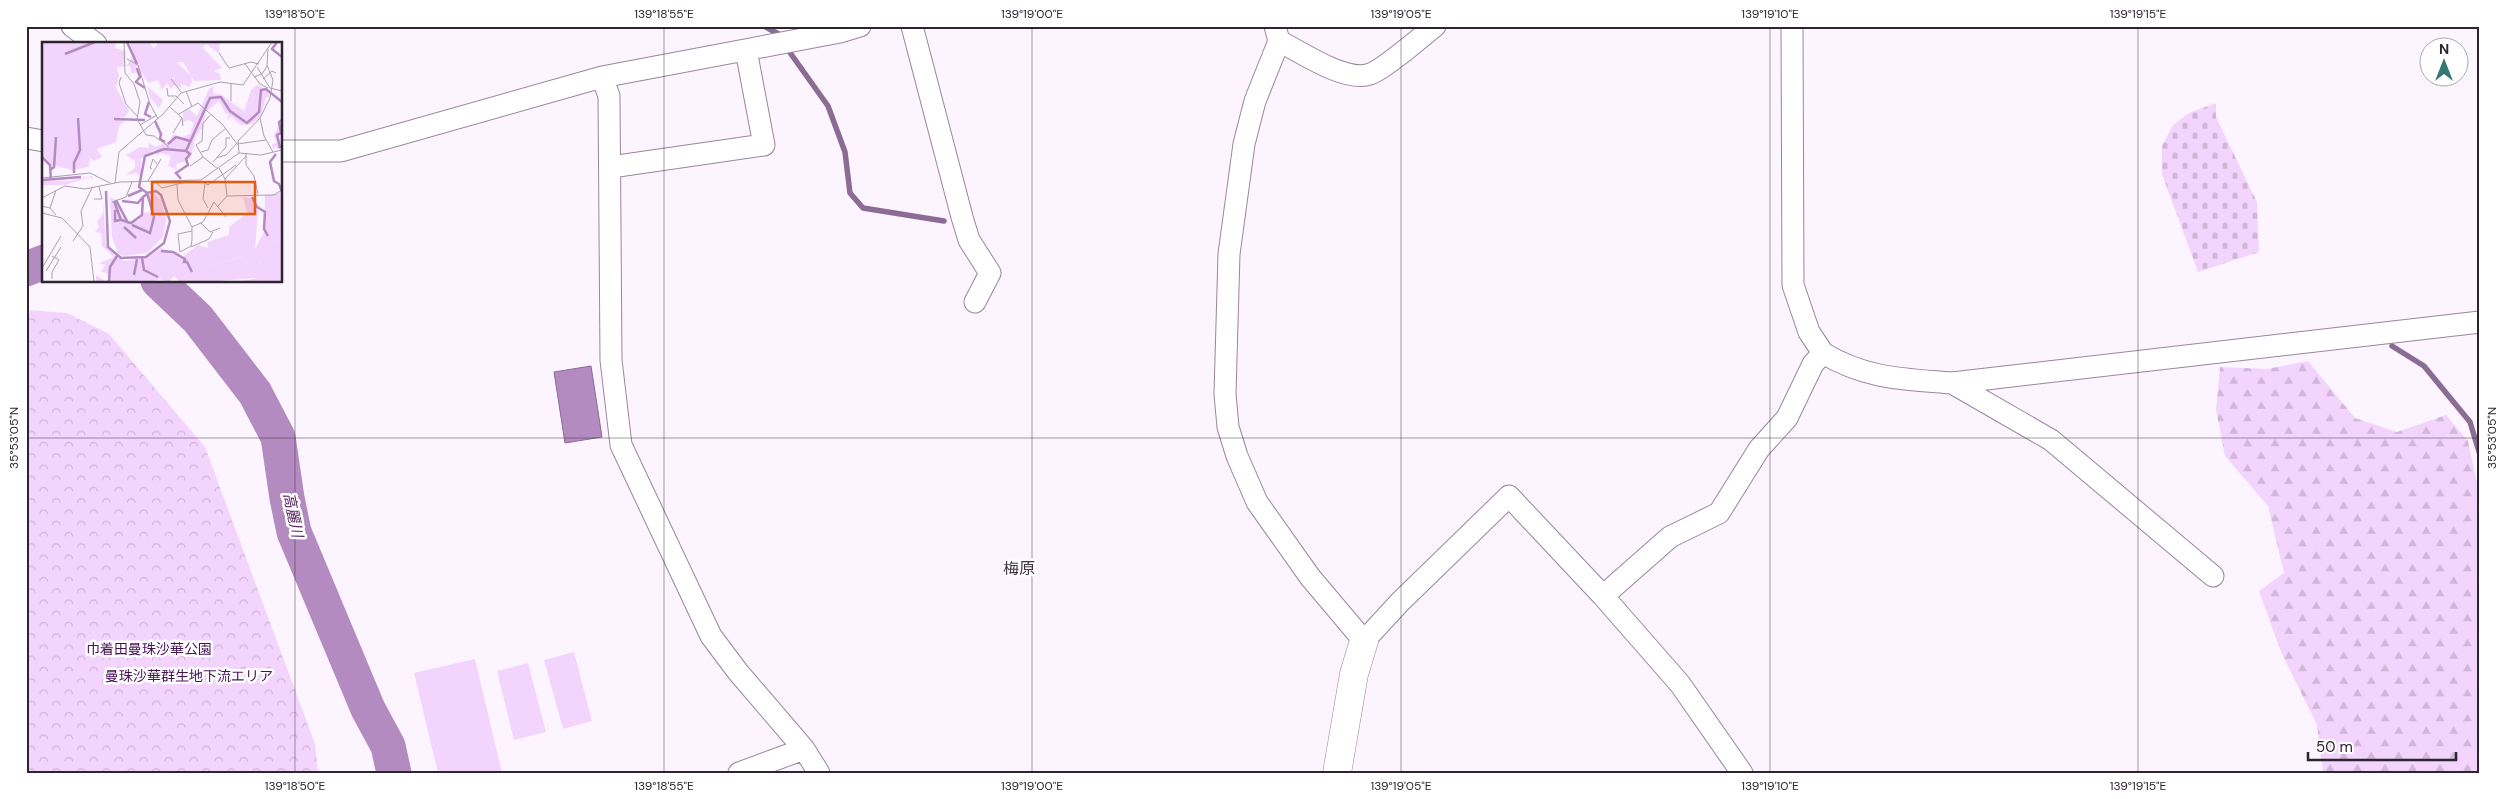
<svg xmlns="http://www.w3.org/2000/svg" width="2506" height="799" viewBox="0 0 2506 799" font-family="'DM Sans','Noto Sans JP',sans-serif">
  <defs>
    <pattern id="forest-firs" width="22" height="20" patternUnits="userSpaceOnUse" patternTransform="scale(1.25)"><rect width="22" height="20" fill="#f3d4fc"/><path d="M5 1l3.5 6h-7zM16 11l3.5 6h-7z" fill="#d0b6d8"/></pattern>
    <pattern id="cemetery-stones" width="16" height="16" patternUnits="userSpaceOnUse" patternTransform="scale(1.25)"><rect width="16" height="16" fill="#f3d4fc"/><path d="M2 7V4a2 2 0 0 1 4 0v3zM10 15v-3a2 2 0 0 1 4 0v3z" fill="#d0b6d8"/></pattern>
    <pattern id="park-crowns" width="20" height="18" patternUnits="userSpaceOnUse" patternTransform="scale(1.25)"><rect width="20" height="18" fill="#f3d4fc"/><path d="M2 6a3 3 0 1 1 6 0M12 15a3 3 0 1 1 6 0" fill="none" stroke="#d0b6d8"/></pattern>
  </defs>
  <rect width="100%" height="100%" fill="#fcf4fe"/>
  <!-- grass -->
  <path fill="#f3d4fc" d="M574,652l18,69 -29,8 -19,-69z
    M475,659l27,114h-64l-24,-100z
    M528,663l18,69 -32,8 -17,-69z"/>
  <!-- forest -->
  <path fill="url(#forest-firs)" d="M2308,361l47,57 42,14 49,-17 22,26 12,55v277h-157l-6,-48 -36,-73 -22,-61 25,-18 -16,-67 -43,-50 -9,-46 4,-43 47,2z"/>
  <!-- cemetery -->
  <path fill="url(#cemetery-stones)" d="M2216,103v14l41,85 2,50 -61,20 -36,-98v-28l11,-21 16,-12z"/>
  <!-- park -->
  <path fill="url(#park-crowns)" d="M26,310l41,3 42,21 96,113 110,297 3,29h-292z"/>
  <!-- water -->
  <path fill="#b48bc0" stroke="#8b6c94" d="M591,366l11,71 -37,6 -11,-71z"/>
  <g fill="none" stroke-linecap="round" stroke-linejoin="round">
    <!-- stream -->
    <path stroke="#8b6c94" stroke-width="5.5" d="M764,26l18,10
      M786,47l42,59 17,46 5,41 13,15 81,13
      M2392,346l32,20 46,56 10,33"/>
    <!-- river -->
    <path stroke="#b48bc0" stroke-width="35" d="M26,269l18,-7
      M158,281l40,38 57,74 23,44 9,61 7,34 74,177 20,37 6,27"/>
    <!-- street casing -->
    <g stroke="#99869e" stroke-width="23">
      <path id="street" d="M72,26l24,18
        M912,26l50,191 7,23 21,33 -15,29
        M1275,26l4,15 -24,60 -11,43 -15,110 -4,140 3,33 9,29 20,46 53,75 54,64 36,-39 109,-106 94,100 77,88 62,89
        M1792,26l1,259 16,47 14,21
        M1279,41c22,11 67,42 91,33 13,-4 51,-37 65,-48
        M602,77l7,19 2,264 10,85 90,191 27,36 66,77 15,24
        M26,138l18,3
        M281,151h60l261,-74 238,-45 20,-6
        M611,167l153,-22 -18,-95
        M1952,383l99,57 162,136
        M1603,596l67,-59 49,-24 40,-64 28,-31 26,-54 10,-11c43,26 81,26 129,30l528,-61
        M739,773l65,-24"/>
    </g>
    <!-- secondary casing -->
    <g stroke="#99869e" stroke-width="29">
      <path id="secondary" d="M1337,773l17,-99 10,-33"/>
    </g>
    <!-- street -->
    <use href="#street" stroke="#fff" stroke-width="21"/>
    <!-- secondary -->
    <use href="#secondary" stroke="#fff" stroke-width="28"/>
  </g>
  <!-- ticks -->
  <path fill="none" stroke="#2c242e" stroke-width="1" stroke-opacity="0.45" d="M295,26v747M664,26v747M1032,26v747M1401,26v747M1770,26v747M2138,26v747M26,438h2454"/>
  <g text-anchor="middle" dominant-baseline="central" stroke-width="5" stroke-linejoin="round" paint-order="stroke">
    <!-- park labels -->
    <g font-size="14" fill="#461254" stroke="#fff">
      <text x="149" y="649">巾着田曼珠沙華公園</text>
      <text x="189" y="676">曼珠沙華群生地下流エリア</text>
    </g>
    <!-- water labels -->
    <g font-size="15" font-style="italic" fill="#552263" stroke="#fff">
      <text transform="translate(293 515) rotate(78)">高麗川</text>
    </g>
    <!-- quarter labels -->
    <g font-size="16" fill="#433347" stroke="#fff">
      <text x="1019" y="568">梅原</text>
    </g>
  </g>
  <!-- overview -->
  <g transform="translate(42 42)">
    <rect width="240" height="240" fill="#fcf4fe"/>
    <path d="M240,192v48l-17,-1 -7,-3 3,-18 5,-14 11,-5zM200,215l15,21 -53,4 -2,-14z" fill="#f3d4fc"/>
    <path d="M0,0h74l-1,6 11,3 -1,16h-8l2,9 -3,12 13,23 -4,6h-6l6,4 -6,5 -3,16 -19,7 5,8 -8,4 -4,-3 -1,9 -17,3 -20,-5 -7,-8 -3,3zM88,0h19l5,7 4,-7h64l-3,3v9l-13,-10 -3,4 19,20 -8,3 6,3 1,6 -27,1 -11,-19h-6l14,14 1,6 -3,5 -7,-3 -2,4 -6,-3 -3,4 -4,-6 -5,7 -4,-10 -9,3 -13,-18 3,8h-8l-1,-7h-4l7,-10zM215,43l13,6 -1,6h-3l-5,19 -9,8 -11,1 -10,-9 -4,5 2,-7h-3l-7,-13 -13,11 -3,15 -8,11 -4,19 -4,4 -11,3 1,6 -9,-4 3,-10 -11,-3 -3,3 -2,-7 -14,10v18l-5,-4 -10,2 9,-7v-7l-9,-6 14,-8 8,1 1,-5 6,4 15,-6 3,-7 7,4 10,-4 4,-11 -5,-3 -6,2v-10l6,-3 8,7 12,-27 5,-3 -1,7 7,1 24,17 7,-21zM105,44l16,14 -4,8 -9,-10zM240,77l-3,17 3,13h-5v-3l-4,3 -1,-5 5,-1 -3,-7zM50,134l1,5 -3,-4 -25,8h-23v-5l26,1zM240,151v41l-5,7 -11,5 -1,12 -4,2 -1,5 22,-21v5l-21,16 1,5 4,-5 5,1 -8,5 1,5 -5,2 7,4h-29l20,-4 -15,-21 -40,11 2,7 5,2 -5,5h-25l-5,-6 -5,6 -10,-3 -6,3h-57v-7l9,6 4,-2 -2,-6 -6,-1 4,-7 -6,-2 15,-6 -12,-11 -1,-13 -6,-1 4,-5 -2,-5 6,-9v-10l3,40 10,14 9,4 23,-4 13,-9 21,9 16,-12 10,3v-6l21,-7v-8l18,-14 -4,-16 9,1 6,13 -3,38 9,-17 1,-37z" fill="#f3d4fc"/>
    <path d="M105,152h8l6,6 5,19 -3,18 -16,16 -23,3 -6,-3 -6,-16 -2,-40 6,3 6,16 8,8 9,-4 5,-8 9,1z" fill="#f3d4fc"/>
    <path fill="none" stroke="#b48bc0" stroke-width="2.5" d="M85,0l10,22M235,0l-5,7 10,8M23,12l30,-12M95,26l3,9 -4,5 9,6M107,60l-4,12 6,3M72,77l31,1M113,79l6,13 -1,5 5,3M126,102l8,-7 14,4M238,106l-3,-13 4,-2 -2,-11 3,-2M234,112l-6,8 4,19 5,3 3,8M0,115l8,8 1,15M8,128l4,-3 2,-30M32,131v-10l6,-13 -2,-32M139,137l-5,-6 12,-8 -2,-6 4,-5 -4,-3M0,138l39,-3M64,149l2,56 13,11 25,-1 18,-14 6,-22 -9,-26 -5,-4 -9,2 -8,-6 6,-31 19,-7 22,2 24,-53 11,-1 9,14 17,12 12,-11 2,-22 5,-1 16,13M86,154l14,-6M210,155l5,10 8,5 -1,17 4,7M74,158l12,23M72,159l7,19 10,3 11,-8 1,-18 4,-3M80,159l16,2 4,-5M73,168v11l5,-1M90,183l18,8 4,-16 -7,-24M82,185l12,11M119,209l12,1 12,7 -1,3h3l5,10M100,216l2,12 14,7M92,233l3,-16M67,240l1,-15 7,-11"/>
    <path fill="none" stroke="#a9a1ab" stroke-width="1" d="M82,0l1,31 9,11 6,18 -3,17 9,16 8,1 14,10v5M177,11l10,15 22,-6 8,2M85,17l11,6 12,39 8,15M203,22l15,20 8,4M215,25l13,21 12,3M79,35l-2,6 7,21 11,12M212,35l8,-3 5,-8M129,37l10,13M221,37l9,-8 4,2M189,42v17M125,46l1,8h8l8,8M144,49l6,16M127,64l13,12 1,8M137,72l19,-11 25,22 14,19 29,-4M168,73l-7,9 -1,17 -6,4 7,12 15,12M218,76l4,18 9,16M98,83l17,-10M131,91l9,-15M159,110l7,-2 4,-10 13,-11M197,111l-1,-12 22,-23 10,-20 3,-18 -6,-15 1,-16M204,111v12l8,11 4,18M174,116l10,-3 11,-12M171,120l13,-15v-9h4M148,124l13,-9M177,126l6,11 2,17M110,127l-2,-1 3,-9 4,5M0,136l48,-5 20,10M183,137l21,-23M106,139l13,-22M112,139l8,7 28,-7M73,141l4,-31 44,-38 18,-21 39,-11 23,3 29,-43M163,141l3,2 28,-20M163,141l-2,16 5,9M135,143l1,15 14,27v13l-1,6 -11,6 -2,-18 14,-3M0,156l23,-12 20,3 35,-7 81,-2 38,-27 22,2 21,-5M52,157h8l-3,-12M70,160l14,-5 6,-15M0,164l8,2 6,7M176,164l9,-10 47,-1 8,-5M8,166l6,-18M0,171l20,5 28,29 4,35M159,181l9,9 10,-4M150,185l11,-5 11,-20 12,15M31,199l10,-15 -2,-15 11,-23M149,205l18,-8 4,-7M10,214l7,4 -7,12v7M0,226l19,-32M4,229l15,-24"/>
    <path fill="#e8590c" fill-opacity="0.15" stroke="#e8590c" stroke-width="2.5" d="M110,140h103v32h-103z"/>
    <rect width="240" height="240" fill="none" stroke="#2c242e" stroke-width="2.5"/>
  </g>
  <!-- border -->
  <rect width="2506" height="799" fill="none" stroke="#ffffff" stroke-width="55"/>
  <!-- north arrow -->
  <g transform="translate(2444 62)"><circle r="24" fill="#ffffff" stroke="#aba7ab"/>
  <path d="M0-4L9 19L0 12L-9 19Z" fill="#347a71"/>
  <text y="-8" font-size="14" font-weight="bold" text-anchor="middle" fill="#2c242e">N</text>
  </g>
  <!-- scale -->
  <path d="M2308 752v8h148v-8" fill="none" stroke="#2c242e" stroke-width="2.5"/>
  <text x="2316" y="752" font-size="15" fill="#2c242e" stroke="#ffffff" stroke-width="4" paint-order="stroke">50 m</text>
  <rect x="28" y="28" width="2450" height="744" fill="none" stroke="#2c242e" stroke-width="2"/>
  <g font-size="12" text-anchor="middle" fill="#2c242e">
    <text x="295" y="18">139°18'50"E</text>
    <text x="664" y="18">139°18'55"E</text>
    <text x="1032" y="18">139°19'00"E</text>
    <text x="1401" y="18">139°19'05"E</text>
    <text x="1770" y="18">139°19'10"E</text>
    <text x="2138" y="18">139°19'15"E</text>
    <text transform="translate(14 438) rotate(-90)" y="4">35°53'05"N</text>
    <text transform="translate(2492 438) rotate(-90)" y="4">35°53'05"N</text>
    <text x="295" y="790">139°18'50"E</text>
    <text x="664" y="790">139°18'55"E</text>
    <text x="1032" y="790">139°19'00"E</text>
    <text x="1401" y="790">139°19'05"E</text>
    <text x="1770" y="790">139°19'10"E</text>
    <text x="2138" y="790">139°19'15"E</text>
  </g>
</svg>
